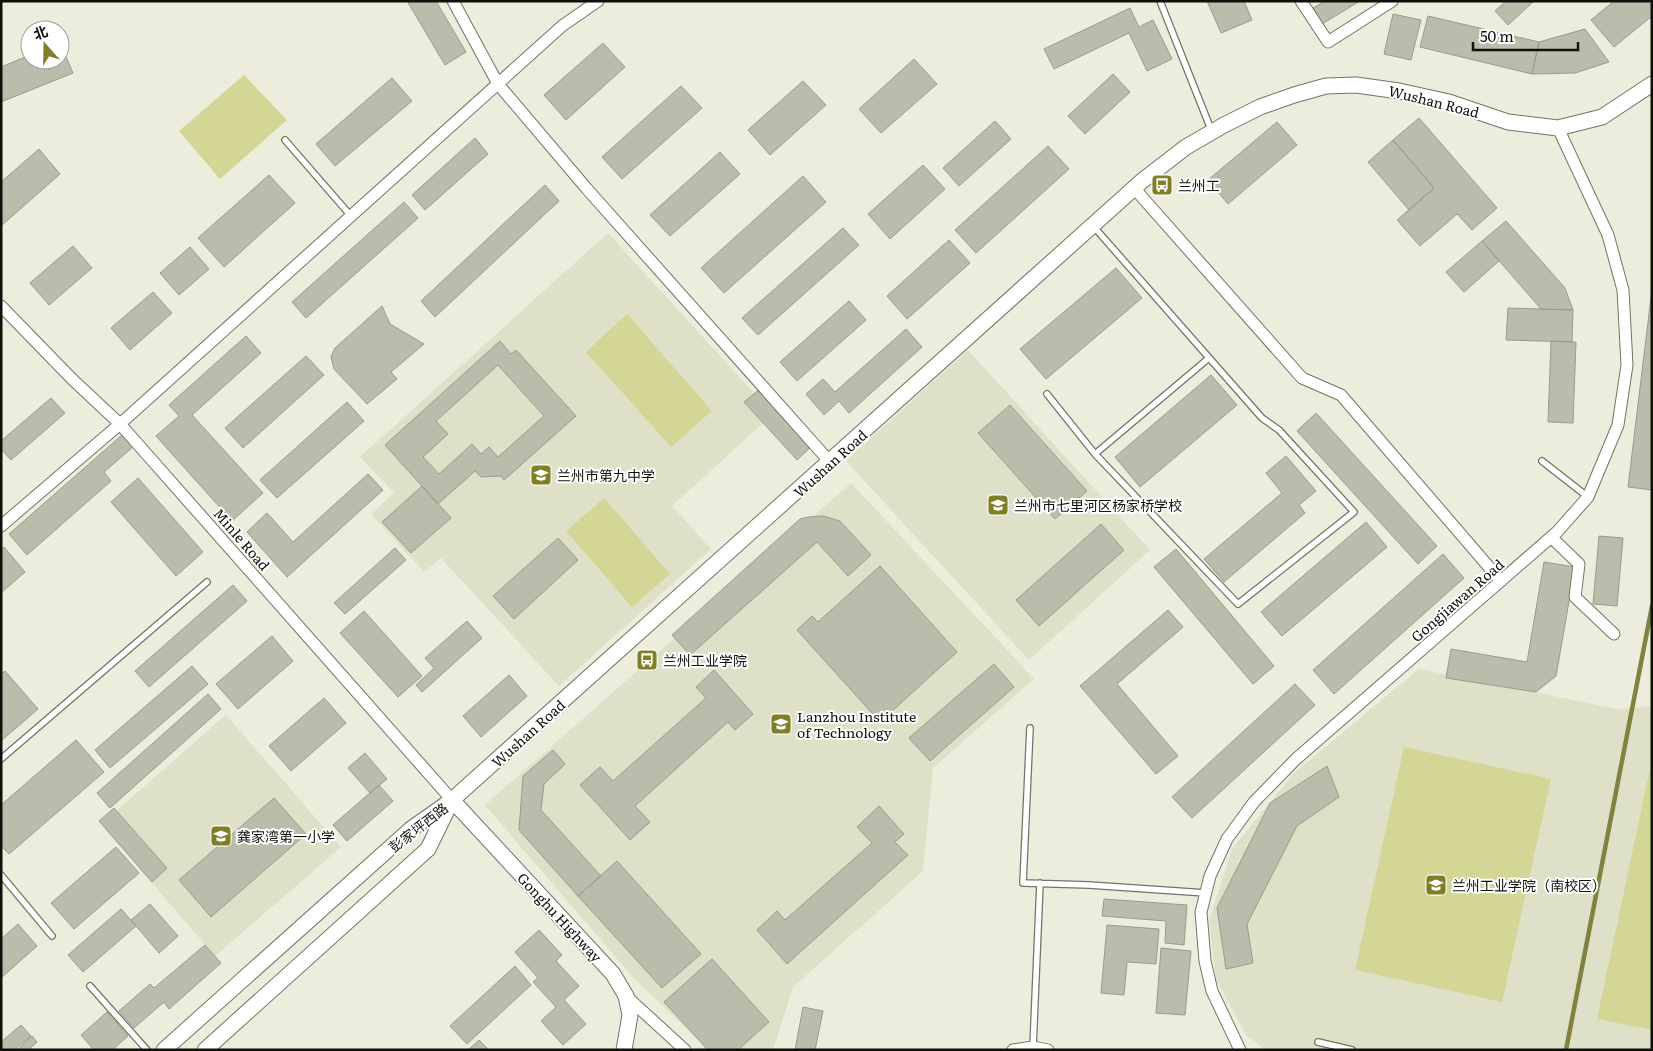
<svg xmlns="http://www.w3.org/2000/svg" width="1653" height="1051" viewBox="0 0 1653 1051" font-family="Literata,'Noto Sans SC',serif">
  <rect width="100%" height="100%" fill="#eceddc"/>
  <!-- built -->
  <path fill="#dfe0c8" d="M608,233l165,181 -101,92 39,43 -152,137 -118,-128 -17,14 -53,-58 23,-21 -34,-36z
    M968,350l182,200 -121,110 -183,-199z
    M851,483l183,196 -101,89 -10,103 -130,116 -20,63h-65l-76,-74 -147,-171z
    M1419,669l199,40 34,-3v344h-386l-20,-15 -30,-56 -7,-58 23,-72 62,-76z
    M226,715l115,132 -126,109 -114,-132z"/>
  <!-- green -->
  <path fill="#d4d696" d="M244,75l43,45 -67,59 -41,-48z
    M627,314l85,97 -41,36 -85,-95z
    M604,498l66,76 -38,33 -66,-76z
    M1404,747l147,32 -49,223 -147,-32z
    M1652,759v271l-55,-11z"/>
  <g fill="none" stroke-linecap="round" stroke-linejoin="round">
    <!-- stream -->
    <path stroke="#81823d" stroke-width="4.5" d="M1566,1050l86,-444"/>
  </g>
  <!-- building -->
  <path fill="#bbbcac" stroke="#9a9b8c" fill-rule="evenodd" d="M407,1h29l30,51 -21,13z
    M1207,1h37l8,19 -31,13z
    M1325,1h35l-38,23 -9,-16z
    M1506,1h28l-26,24 -13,-14z
    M1614,1h38v15l-38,31 -23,-27z
    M1130,8l9,19 14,-7 19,39 -25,12 -18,-38 -75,36 -10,-20z
    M1393,14l28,6 -10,40 -27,-6z
    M1428,16l111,26 -7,32 -112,-27z
    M1585,29l24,33 -34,11 -43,1 7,-32z
    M60,43l13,30 -72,29v-35l29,-12v5h30z
    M603,43l22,24 -59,53 -22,-25z
    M914,59l23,25 -56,49 -22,-24z
    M1113,74l17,18 -45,42 -17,-18z
    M392,78l20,23 -77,65 -19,-22z
    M803,81l23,24 -56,50 -22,-25z
    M681,86l21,22 -80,71 -20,-22z
    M1419,118l78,90 -25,22 -15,-16 -37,32 -23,-26 37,-32 -41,-48z
    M995,121l16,18 -52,47 -16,-18z
    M1277,122l20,23 -69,59 -20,-24z
    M475,138l13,16 -63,56 -13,-15z
    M1393,140l41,48 -25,22 -41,-48z
    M1048,146l21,23 -93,84 -21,-23z
    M39,149l21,25 -59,52v-44z
    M720,152l20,22 -70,62 -20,-21z
    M923,165l22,24 -55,50 -22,-25z
    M269,175l26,28 -71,64 -26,-29z
    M803,176l23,26 -102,91 -23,-25z
    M545,185l14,16 -124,116 -14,-16z
    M404,202l14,16 -112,100 -14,-16z
    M1506,221l59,67 8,22 -32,-1 -59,-68z
    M843,228l16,17 -101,90 -16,-17z
    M949,240l21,23 -63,56 -20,-23z
    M1482,241l17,20 -35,31 -18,-20z
    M73,246l19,22 -43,37 -19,-22z
    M190,247l19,22 -30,26 -19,-22z
    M1116,268l26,30 -96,81 -26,-30z
    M1652,289v201l-24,-3z
    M153,292l19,21 -42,37 -19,-22z
    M849,301l17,19 -69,61 -17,-19z
    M382,306l8,18 34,20 -33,28 6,7 -30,25 -33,-35 -3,-12 4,-9z
    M1508,308l65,2 -1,32 -66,-2z
    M906,329l16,18 -73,66 -10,-12 -15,14 -18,-21 17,-15 12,13z
    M246,336l15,17 -69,62 71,78 -31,28 -76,-85 23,-20 -10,-11z
    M500,341l11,13 5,-4 60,66 -72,64 -3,-4 -20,1 -6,-6 -37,33 -53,-59zM498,365l46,51 -46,41 -9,-10 -8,7 -9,-10 -33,30 -16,-17 25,-23 -12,-13z
    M1551,341l25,1 -3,81 -25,-1z
    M306,356l18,19 -81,73 -18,-20z
    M1211,375l26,30 -97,82 -25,-30z
    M761,388l52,57 -16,15 -53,-58z
    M51,398l14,15 -54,47 -10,-11v-8z
    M347,402l17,19 -87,77 -17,-18z
    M1010,405l77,86 -32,28 -77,-86z
    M1316,413l121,133 -19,18 -121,-133z
    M122,435l11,12 -29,25 7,9 -84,74 -18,-21z
    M1286,456l30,35 -17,14 6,8 -81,69 -20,-23 78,-66 -16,-20z
    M368,474l15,16 -96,87 -40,-45 20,-19 26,29z
    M138,478l65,74 -27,24 -65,-74z
    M422,486l29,32 -40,35 -29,-31z
    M823,516l17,5 31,34 -23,21 -31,-34 -127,113 -18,-20 128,-116 8,-2z
    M1366,522l21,25 -105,89 -21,-24z
    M1101,524l23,26 -85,76 -23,-26z
    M1599,536l24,2 -6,68 -24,-2z
    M558,538l20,22 -64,59 -21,-23z
    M4,547l21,25 -24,21v-43z
    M395,548l11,12 -61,54 -11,-11z
    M1176,549l98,117 -21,18 -99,-117z
    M1443,554l21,24 -130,116 -21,-24z
    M1544,562l31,5 -19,109 -20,16 -90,-14 5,-29 76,13z
    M880,566l77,86 -77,70 -83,-92 15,-14 6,6z
    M233,585l14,16 -98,86 -14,-16z
    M1168,610l15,17 -66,57 61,72 -22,18 -76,-88z
    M364,611l58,65 -24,21 -58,-64z
    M467,621l15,17 -60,54 -6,-7 18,-17 -9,-10z
    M272,636l21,25 -55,48 -22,-25z
    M994,664l20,23 -84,74 -21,-23z
    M192,666l16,18 -98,84 -15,-18z
    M714,670l39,44 -18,16 -7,-8 -93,84 15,16 -20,18 -50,-55 20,-18 13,14 93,-83 -10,-11z
    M5,671l33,38 -37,32v-67z
    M509,675l18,21 -46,41 -18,-21z
    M1295,684l20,21 -123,113 -20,-21z
    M208,694l13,15 -111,99 -13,-15z
    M324,698l22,25 -55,48 -22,-25z
    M76,740l28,32 -95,82 -8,-8v-41z
    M553,750l12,14 -21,20 -3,26 60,66 -23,20 -59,-66 4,-54z
    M365,753l22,26 -17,14 -22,-25z
    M1327,766l12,31 -42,29 -50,98 6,39 -27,6 -9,-61 53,-105z
    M379,785l14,16 -46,40 -14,-16z
    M274,798l32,36 -95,83 -32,-37z
    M879,806l25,28 -9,8 13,13 -121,109 -30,-34 20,-19 8,9 87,-77 -15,-16z
    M114,808l53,60 -15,14 -53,-61z
    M116,847l23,26 -65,56 -23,-26z
    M617,861l84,93 -39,34 -84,-92z
    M1104,899l83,6 -3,40 -19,-2 1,-22 -64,-5z
    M150,904l28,32 -19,17 -28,-33z
    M121,909l15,17 -53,46 -15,-17z
    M18,924l19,22 -36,32v-39z
    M1107,925l52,4 -3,35 -29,-2 -3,33 -23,-2z
    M539,930l23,25 -6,6 23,25 -15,14 22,24 -23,21 -22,-24 15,-14 -23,-25 5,-4 -23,-26z
    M205,945l16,18 -52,46 -5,-7 -30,26 -15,-17 31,-27 4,4z
    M1161,948l30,3 -6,64 -29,-2z
    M712,959l57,63 -31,28h-30l-44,-48z
    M515,966l16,19 -64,59 -17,-18z
    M803,1007l20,4 -8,39h-20z
    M107,1012l21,24 -16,14h-18l-13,-15z
    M21,1025l10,11 -17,14h-13v-8z
    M32,1036l5,6 -9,8h-11z
    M479,1040l10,10h-21z"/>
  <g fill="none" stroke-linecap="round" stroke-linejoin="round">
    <!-- lane casing -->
    <g stroke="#737465" stroke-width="8">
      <path id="lane" d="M1160,1l52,131
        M285,140l66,76
        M1094,227l168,191 17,12 75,82 -116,92 -143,-150
        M1047,394l48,60 114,-96
        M1542,461l46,36
        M1030,728l-7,155 66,2 117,8
        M1,759l206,-177
        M1,875l51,61
        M90,986l57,64
        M1318,1042l34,8
        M1033,1047l7,-164"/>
    </g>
    <!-- street casing -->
    <g stroke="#737465" stroke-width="13">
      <path id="street" d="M453,1l45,83 89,105 243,273
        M1301,1l27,41 64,-41
        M1134,188l168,190 39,17 160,186
        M1,306l71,73 48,45 332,376
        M1,526l119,-102 442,-398 36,-25
        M1551,537l28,27 -4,33 39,37
        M626,996l59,54
        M1013,1050l20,-3 15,3
        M1240,1050l-28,-59 -7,-30 -4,-49 9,-36 17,-37 27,-37 42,-43 261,-227 31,-35 30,-72 9,-60 -4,-75 -15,-55 -50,-107"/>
    </g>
    <!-- secondary casing -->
    <g stroke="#737465" stroke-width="17">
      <path id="secondary" d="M452,800l161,174 13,22 4,19 -6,35
        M164,1050l247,-221 41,-29 690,-619 44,-34 38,-22 36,-18 34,-12 32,-9 30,-1 43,6 50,11 59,20 50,6 44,-11 50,-33
        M205,1050l223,-201 23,-47"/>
    </g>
    <!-- lane -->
    <use href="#lane" stroke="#fff" stroke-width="5.5"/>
    <!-- street -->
    <use href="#street" stroke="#fff" stroke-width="11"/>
    <!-- secondary -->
    <use href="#secondary" stroke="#fff" stroke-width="15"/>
  </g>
  <!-- icons -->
  <defs>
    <g id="bus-square" transform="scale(1.125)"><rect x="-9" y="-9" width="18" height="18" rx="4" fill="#7f7f28" stroke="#fff"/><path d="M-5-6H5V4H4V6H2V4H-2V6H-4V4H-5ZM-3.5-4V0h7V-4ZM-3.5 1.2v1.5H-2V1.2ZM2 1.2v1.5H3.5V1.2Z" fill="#fff"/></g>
    <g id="school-square" transform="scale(1.125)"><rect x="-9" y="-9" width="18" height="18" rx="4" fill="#7f7f28" stroke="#fff"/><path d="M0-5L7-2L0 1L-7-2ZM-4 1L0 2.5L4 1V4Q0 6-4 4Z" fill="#fff"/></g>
    <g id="university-square" transform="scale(1.125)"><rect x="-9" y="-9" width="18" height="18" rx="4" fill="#7f7f28" stroke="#fff"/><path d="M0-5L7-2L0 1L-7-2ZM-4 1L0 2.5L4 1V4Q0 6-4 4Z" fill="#fff"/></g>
  </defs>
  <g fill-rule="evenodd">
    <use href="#bus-square" x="1162" y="185"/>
    <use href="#school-square" x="541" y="475"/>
    <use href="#school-square" x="998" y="505"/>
    <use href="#bus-square" x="647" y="660"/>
    <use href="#school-square" x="781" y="724"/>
    <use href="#school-square" x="221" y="836"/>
    <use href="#university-square" x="1436" y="885"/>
  </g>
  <g text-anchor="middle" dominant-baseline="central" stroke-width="4" stroke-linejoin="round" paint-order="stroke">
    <!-- street labels -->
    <g font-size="14" fill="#10100b" stroke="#fff">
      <text transform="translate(1434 101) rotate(14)">Wushan Road</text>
      <text transform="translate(830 463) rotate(-42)">Wushan Road</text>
      <text transform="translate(242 539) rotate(49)">Minle Road</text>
      <text transform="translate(1457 600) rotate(-41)">Gongjiawan Road</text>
      <text transform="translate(528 733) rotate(-42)">Wushan Road</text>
      <text transform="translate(418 827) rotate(-38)">彭家坪西路</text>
      <text transform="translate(560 917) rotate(47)">Gonghu Highway</text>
    </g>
    <!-- poi labels -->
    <g font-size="14" fill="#10100b" stroke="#fff" text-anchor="start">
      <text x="1178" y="185">兰州工</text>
      <text x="557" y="475">兰州市第九中学</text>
      <text x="1014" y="505">兰州市七里河区杨家桥学校</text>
      <text x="663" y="660">兰州工业学院</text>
      <text x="797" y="716">Lanzhou Institute<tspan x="797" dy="16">of Technology</tspan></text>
      <text x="237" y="836">龚家湾第一小学</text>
      <text x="1452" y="885">兰州工业学院（南校区）</text>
    </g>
  </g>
  <!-- border -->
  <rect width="1653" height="1051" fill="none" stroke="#10100b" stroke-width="5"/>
  <!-- north arrow -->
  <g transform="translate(45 45) rotate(340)"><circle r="24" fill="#ffffff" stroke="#9f9f9d"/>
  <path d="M0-4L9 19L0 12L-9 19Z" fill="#7f7f28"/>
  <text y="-8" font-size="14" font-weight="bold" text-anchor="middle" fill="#10100b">北</text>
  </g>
  <!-- scale -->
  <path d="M1473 42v8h105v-8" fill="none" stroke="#10100b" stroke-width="2.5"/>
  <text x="1480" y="42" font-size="15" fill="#10100b" stroke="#ffffff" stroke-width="4" paint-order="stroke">50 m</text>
</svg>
